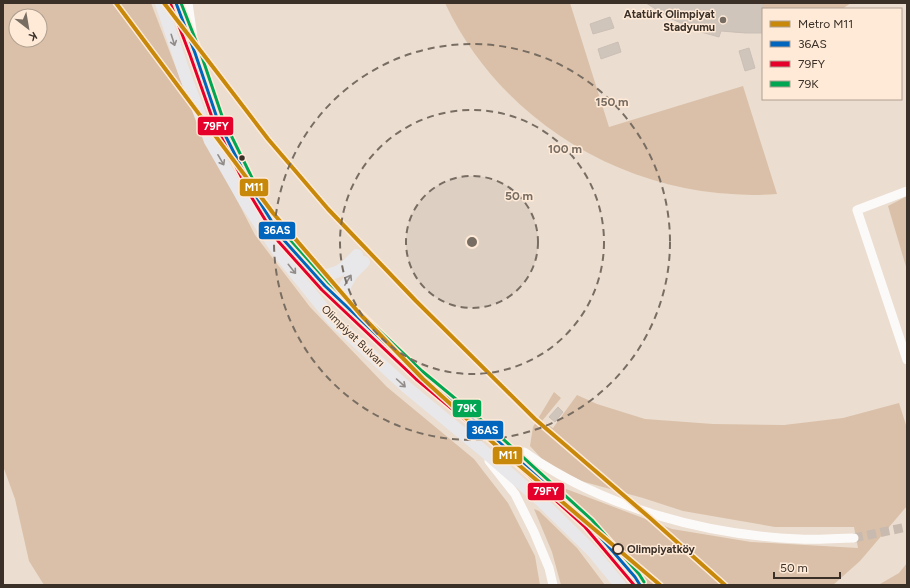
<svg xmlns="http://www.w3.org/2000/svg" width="910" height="588" viewBox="0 0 910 588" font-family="Figtree,sans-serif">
  <rect width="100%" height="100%" fill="#ebddd0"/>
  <!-- green -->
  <path fill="#dac0a8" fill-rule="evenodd" d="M3,3h148l38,99 32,67 34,66 55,72 77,80 87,72 34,44 27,53 5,29h-496l-15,-24 -14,-62 -12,-33zM16,16h24v24h-24z
    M445,3h125l39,124 134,-41 34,108c-137,10 -273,-65 -332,-191z
    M653,3h198l-9,6h-79v24h-23l-16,-2z
    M907,196v74l-19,-64z
    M554,392l7,6 -19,23 11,7 24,-33 20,9 48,15 68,5 71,1 59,-7 56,-15 8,25v78l-47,55 -27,24h-187l-43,-54 -50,-47 119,45 79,13 107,6 -4,-21h-79l-92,-16 -40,-13 -62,-17 -39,-22 -12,-13 3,-19z
    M534,509l5,2 38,37 28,37h-44l-9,-33z
    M907,563v22h-27v-1l19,-11z"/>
  <!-- building -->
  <path fill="#d0c5bb" stroke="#cbbfb6" d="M646,3h117v30h-17l-25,-2 -2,6 -18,-5 -29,-13z
    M610,17l4,11 -21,6 -3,-10z
    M618,42l3,10 -20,7 -3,-10z
    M749,48l6,20 -10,3 -6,-20z
    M558,407l5,5 -8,10 -6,-5z"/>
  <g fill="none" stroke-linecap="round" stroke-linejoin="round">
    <!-- minor-tunnel -->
    <path stroke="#c8baae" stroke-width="9" stroke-dasharray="9 4.5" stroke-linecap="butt" d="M854,538l53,-11"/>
    <!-- minor -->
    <path stroke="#fcfaf8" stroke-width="9" d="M188,3l5,35
      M907,191l-50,19 50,150
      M524,452c77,55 181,83 275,87 18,1 37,-1 55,-1
      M489,461l26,33 19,38 15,36 4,17"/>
    <!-- major -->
    <path stroke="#e8e8eb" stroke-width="12" d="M161,3l24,72 25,66 35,61 36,54 51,63 73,67 74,61 61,53 53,52 27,33
      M176,3l19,50 23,68 38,75 26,42 43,48 94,89 70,58 100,91 46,53 5,8
      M317,277c22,-4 25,-6 40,-22
      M342,302l3,-16 7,-12 12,-12"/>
    <!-- bus-1 casing -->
    <g stroke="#ffead8" stroke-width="6">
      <path id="bus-1" d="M176,3l19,50 23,68 38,75 26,42 43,48 94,89 70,58 100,91 46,53 5,8"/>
    </g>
    <!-- bus-2 casing -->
    <g stroke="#ffead8" stroke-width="6">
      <path id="bus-2" d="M171,5l19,50 24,68 38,75 26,43 44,49 94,89 70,58 99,90 49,58"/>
    </g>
    <!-- bus-3 casing -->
    <g stroke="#ffead8" stroke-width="6">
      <path id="bus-3" d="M181,3l19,48 23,68 37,75 26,41 43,48 93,88 70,58 100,91 47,54 5,8"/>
    </g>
    <!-- bus-1 -->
    <use href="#bus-1" stroke="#0065bd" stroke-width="3"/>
    <!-- bus-2 -->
    <use href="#bus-2" stroke="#e4002b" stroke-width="3"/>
    <!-- bus-3 -->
    <use href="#bus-3" stroke="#00a651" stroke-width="3"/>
    <!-- metro-1 casing -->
    <g stroke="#ffead8" stroke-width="7">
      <path id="metro-1" d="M116,3l157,210 87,101 63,65 77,70 160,136
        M164,3l104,136 60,70 88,92 119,118 115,99 75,67"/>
    </g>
    <!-- metro-1 -->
    <use href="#metro-1" stroke="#c8880a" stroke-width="4"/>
  </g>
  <!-- one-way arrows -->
  <defs><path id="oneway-shaft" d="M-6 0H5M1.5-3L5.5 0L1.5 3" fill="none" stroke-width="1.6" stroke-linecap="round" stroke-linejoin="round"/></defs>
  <g stroke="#918c89">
    <use href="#oneway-shaft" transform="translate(173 40) rotate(72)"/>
    <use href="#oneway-shaft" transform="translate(221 160) rotate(60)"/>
    <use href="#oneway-shaft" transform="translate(292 269) rotate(51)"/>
    <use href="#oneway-shaft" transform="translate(348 280) rotate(-58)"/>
    <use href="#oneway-shaft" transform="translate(401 383) rotate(42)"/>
  </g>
  <!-- distance rings -->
  <circle cx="472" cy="242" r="66" fill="#786d62" fill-opacity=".12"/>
  <g fill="none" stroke="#786d62" stroke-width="2" stroke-dasharray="7 5">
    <circle cx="472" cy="242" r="66"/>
    <circle cx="472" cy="242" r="132"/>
    <circle cx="472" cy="242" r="198"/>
  </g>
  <!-- markers -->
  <circle fill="#786d62" stroke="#ffead8" stroke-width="1.5" cx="723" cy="20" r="4"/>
  <circle fill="#3a3027" stroke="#ffead8" stroke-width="1.5" cx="242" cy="158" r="3.5"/>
  <circle fill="#ffead8" stroke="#3a3027" stroke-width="2" cx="618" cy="549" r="5"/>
  <g text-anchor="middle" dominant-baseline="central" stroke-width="3" stroke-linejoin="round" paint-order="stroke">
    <!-- poi labels -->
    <g font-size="11" font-weight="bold" fill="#3a3027" stroke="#ffead8" text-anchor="end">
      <text x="715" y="14">Atatürk Olimpiyat<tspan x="715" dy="13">Stadyumu</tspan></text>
    </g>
    <!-- street labels -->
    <g font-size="11" fill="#3a3027" stroke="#ffead8">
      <text transform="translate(353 336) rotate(44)">Olimpiyat Bulvarı</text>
    </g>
    <!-- stop labels -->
    <g font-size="11" font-weight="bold" fill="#3a3027" stroke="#ffead8" text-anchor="start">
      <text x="627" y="549">Olimpiyatköy</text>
    </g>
  </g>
  <circle cx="472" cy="242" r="6" fill="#786d62" stroke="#ffead8" stroke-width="2"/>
  <g font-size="12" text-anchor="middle" font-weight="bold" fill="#786d62" stroke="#ffead8" stroke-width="3" stroke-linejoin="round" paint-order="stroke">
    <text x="612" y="106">150 m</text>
    <text x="565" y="153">100 m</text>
    <text x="519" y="200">50 m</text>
  </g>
  <g stroke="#ffead8" stroke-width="1.5">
    <rect x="197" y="116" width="37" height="20" rx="4" fill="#e4002b"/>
    <rect x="239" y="178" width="30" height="19" rx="4" fill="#c8880a"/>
    <rect x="258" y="221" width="38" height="19" rx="4" fill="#0065bd"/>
    <rect x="452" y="399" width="30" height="19" rx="4" fill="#00a651"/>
    <rect x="466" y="420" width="38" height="20" rx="4" fill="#0065bd"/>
    <rect x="492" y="446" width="31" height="19" rx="4" fill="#c8880a"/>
    <rect x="527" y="482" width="38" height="19" rx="4" fill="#e4002b"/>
  </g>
  <g font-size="11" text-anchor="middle" font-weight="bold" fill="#fff">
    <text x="216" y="130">79FY</text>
    <text x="254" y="191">M11</text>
    <text x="277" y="234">36AS</text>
    <text x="467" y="412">79K</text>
    <text x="485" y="434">36AS</text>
    <text x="508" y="459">M11</text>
    <text x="546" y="495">79FY</text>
  </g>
  <!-- border -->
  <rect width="910" height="588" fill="none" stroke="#3a3027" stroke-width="8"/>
  <!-- legend -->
  <rect x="762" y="8" width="140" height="92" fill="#ffead8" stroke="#b0a091"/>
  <rect x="770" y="21" width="20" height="6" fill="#c8880a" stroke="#b0a091"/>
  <text x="798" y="28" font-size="12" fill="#3a3027">Metro M11</text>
  <rect x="770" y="41" width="20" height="6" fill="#0065bd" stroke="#b0a091"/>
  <text x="798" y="48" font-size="12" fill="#3a3027">36AS</text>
  <rect x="770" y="61" width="20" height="6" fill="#e4002b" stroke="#b0a091"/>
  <text x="798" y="68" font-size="12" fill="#3a3027">79FY</text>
  <rect x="770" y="81" width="20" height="6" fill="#00a651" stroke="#b0a091"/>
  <text x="798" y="88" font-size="12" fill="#3a3027">79K</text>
  <!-- north arrow -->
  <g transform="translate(28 28) rotate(149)"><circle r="19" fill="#ffead8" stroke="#b0a091"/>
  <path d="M0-3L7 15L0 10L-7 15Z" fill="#786d62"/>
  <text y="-6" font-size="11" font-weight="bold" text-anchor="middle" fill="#3a3027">K</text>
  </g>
  <!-- scale -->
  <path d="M774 572v6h66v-6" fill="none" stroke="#3a3027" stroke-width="2"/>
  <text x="780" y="572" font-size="12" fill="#3a3027" stroke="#ffead8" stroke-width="3" paint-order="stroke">50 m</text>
</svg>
